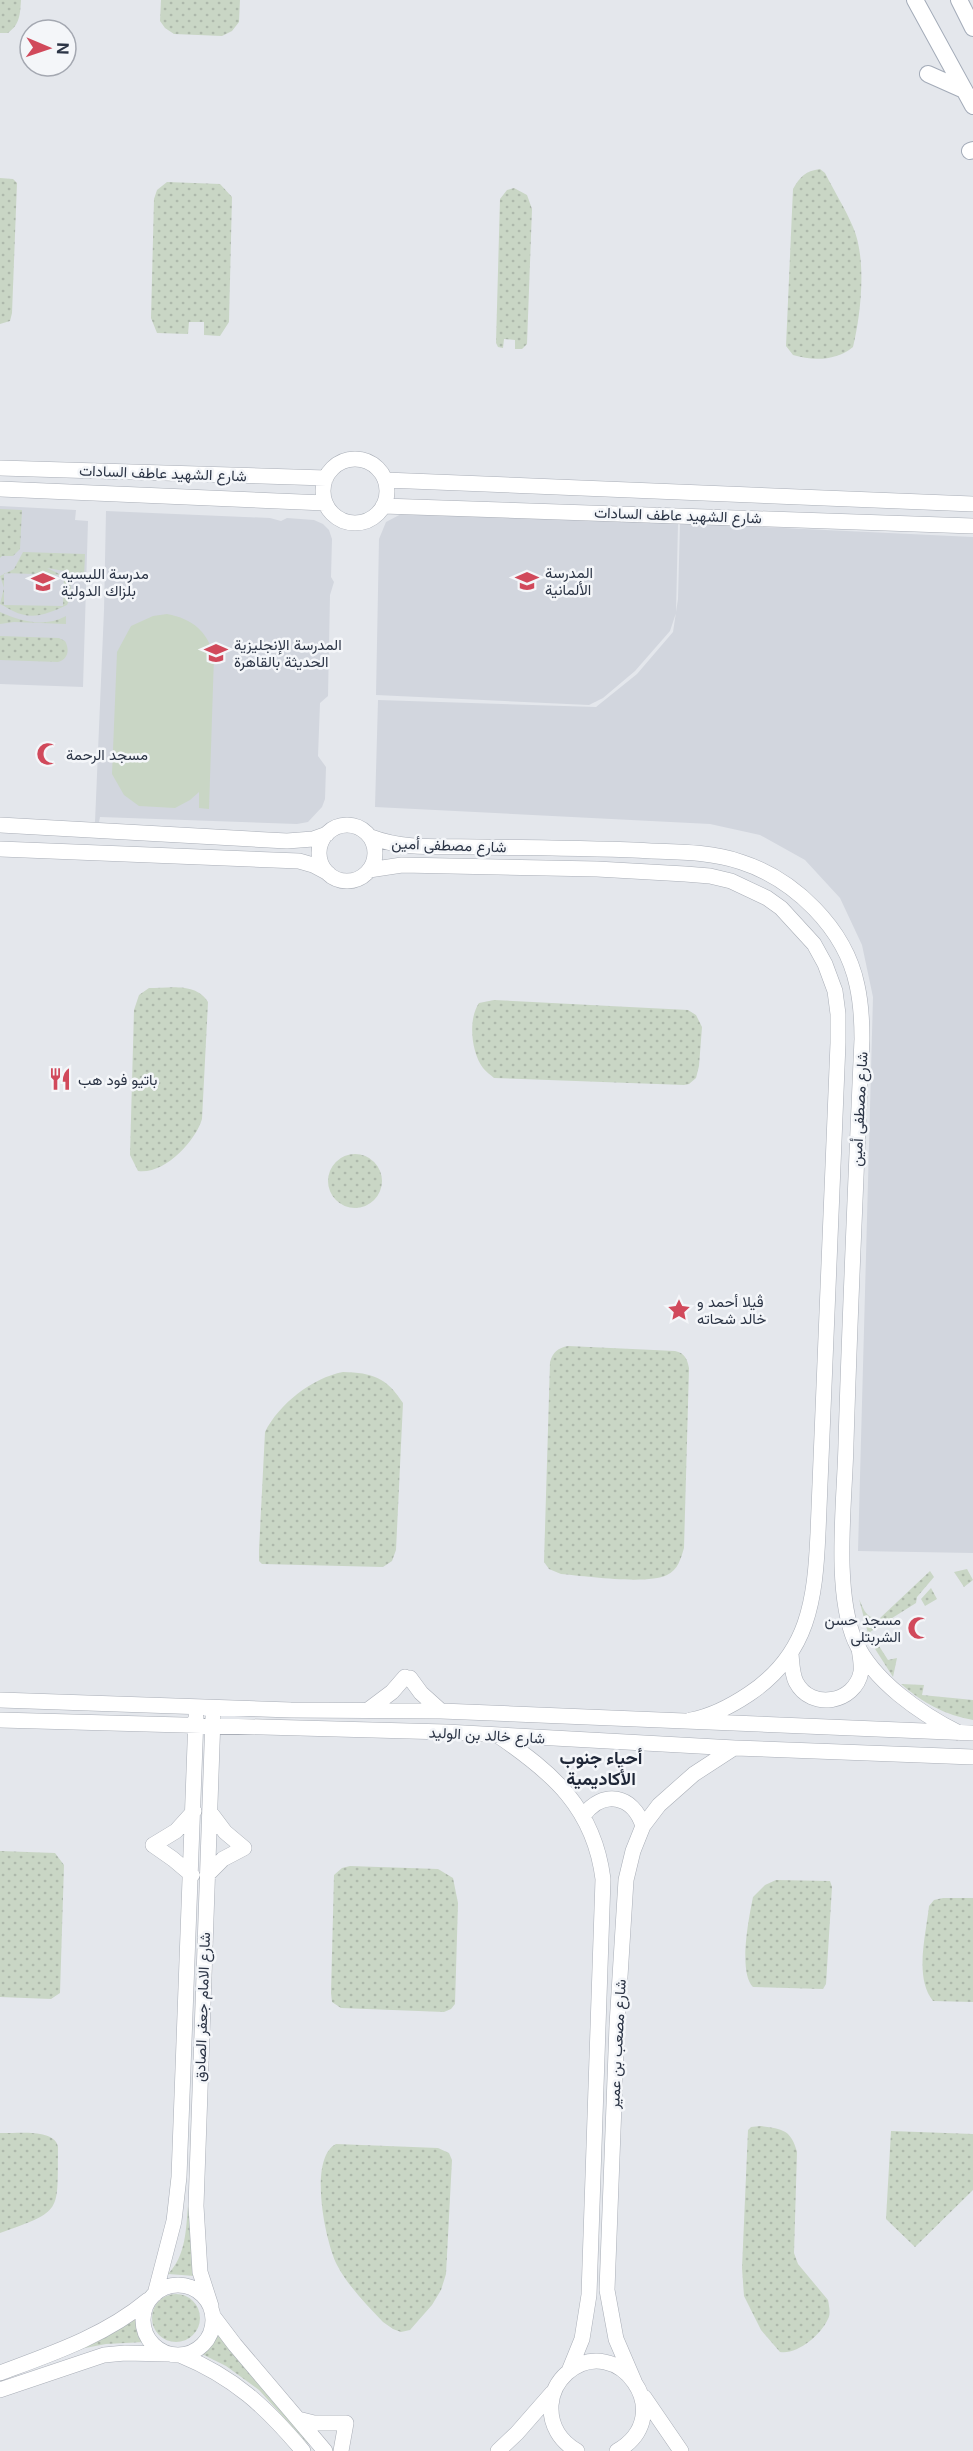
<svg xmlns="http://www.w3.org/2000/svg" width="973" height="2451" viewBox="0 0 973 2451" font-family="Inter,Vazirmatn,sans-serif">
  <defs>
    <pattern id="garden-dots" width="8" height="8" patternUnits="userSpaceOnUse" patternTransform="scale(1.5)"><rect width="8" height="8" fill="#c9d6c5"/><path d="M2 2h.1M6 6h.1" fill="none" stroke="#adb8ab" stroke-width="1.8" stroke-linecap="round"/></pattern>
  </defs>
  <rect width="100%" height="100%" fill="#e4e7ec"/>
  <!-- built -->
  <path fill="#d2d6de" d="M0,506l76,4 -1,10 13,1 -5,166 -83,-3z
    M106,511l164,7 11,3 6,-3 27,2 9,4 6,6 3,9 -1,38 3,5 -4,13 -2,101 -8,7 -2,53 8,11 -1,32 -3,8 -14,15 -11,2 -197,-7 -1,5h-4l9,-212z
    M405,512l273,11 -2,90 -6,18 -35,40 -32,27 -14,7 -213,-10 3,-156 7,-17z
    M680,523l293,14v1016l-115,-2 15,-554 -11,-52 -22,-47 -35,-38 -45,-25 -50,-11 -335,-17 3,-107 218,7 41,-33 36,-42 5,-33z"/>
  <!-- garden -->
  <path fill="url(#garden-dots)" fill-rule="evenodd" d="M0,0h21c-1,15 -1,24 -13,33h-8z
    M161,0h79l-1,22 -7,9 -10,5 -48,-2 -9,-6 -5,-7z
    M820,169l5,4c9,18 20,35 28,54 14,32 8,87 0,120 -17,14 -40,14 -60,8l-7,-9 7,-157c7,-12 12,-18 27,-20z
    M0,178l13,1 4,4 -5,130 -2,8 -10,3z
    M167,182l53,2 12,13 -3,125 -9,14 -16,-1v-13h-15l-1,12 -31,-1 -6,-15 3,-119 3,-9z
    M514,188l13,7 5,14 -5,135 -5,5h-7v-9l-11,-1 -1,9 -5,-1 -2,-4 4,-144 7,-9z
    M0,509l22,1 -2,39 -7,7h-11l-2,2z
    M23,552l62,2 -1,24 -20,-7 -17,-3c17,8 32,14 20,37 -18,8 -34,16 -54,6 -5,-2 -8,-5 -13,-7l4,-16 -4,-12 14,-7zM4,573l60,2 -1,31 -59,-1z
    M0,612c20,9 44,16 66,4v8l-52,-2 -14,2z
    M0,636l59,2 6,3c5,9 3,18 -7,21l-58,-2z
    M149,988c20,0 47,-6 59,14l-6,117c-7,23 -38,56 -64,52l-8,-16 4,-145 5,-15z
    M494,1000l194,10 8,5 6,12 -3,39 -3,12 -7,6 -5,1 -190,-7c-3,-3 -8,-6 -11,-10 -12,-16 -15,-49 -4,-65z
    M328 1181a27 27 0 1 1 54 0a27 27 0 1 1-54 0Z
    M568,1346l107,5c10,2 12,8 14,17l-5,180c-3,10 -6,22 -17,27 -20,10 -82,1 -106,-1l-12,-5 -5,-7 6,-200c3,-10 8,-14 18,-16z
    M343,1372c30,1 43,5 60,31l-7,147 -4,11 -9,6 -121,-3 -3,-3v-11l6,-118c14,-28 47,-54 78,-60z
    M967,1569l6,11 -9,7 -10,-15z
    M930,1571l4,6 -17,20 -1,6 -46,29 18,28 9,-2 -4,19 -23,-36 -11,-42c5,11 7,19 20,20z
    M931,1588l6,11 -12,7 -4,-7z
    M901,1684l23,1 -2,10 51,5v20c-28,-5 -50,-17 -72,-36z
    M0,1851l55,2 9,12 -4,128 -9,6 -51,-2z
    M350,1866l88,3 15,9 5,25 -3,101 -4,5 -7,3 -103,-4 -9,-6 -1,-9 3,-118 8,-7z
    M776,1880l54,1 2,6 -6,97 -3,5 -70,-2c-15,-15 -4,-70 0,-90l12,-12z
    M943,1898h30v104l-40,-1c-19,-24 -7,-66 -4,-95l5,-6z
    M761,2126c21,3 30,3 36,26l-3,101 4,11 30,36c1,6 3,14 0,19 -7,16 -31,36 -48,33l-19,-22 -17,-34 -2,-28 6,-138 3,-3z
    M891,2131l82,3v56l-58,57 -29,-28z
    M0,2133c15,1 55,-5 58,14 -1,66 6,63 -58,86z
    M336,2144l102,4 11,5 3,7 -6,114 -5,16 -9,15 -22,25 -9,2 -8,-3 -10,-7c-16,-17 -35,-36 -46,-57 -12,-24 -29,-107 -1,-121z
    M188,2205h4l3,71 -27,-2c18,-18 18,-45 20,-69z
    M152 2318a24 24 0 1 1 48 0a24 24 0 1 1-48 0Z
    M138,2314l6,28 -38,2 -26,5z
    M218,2331l95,109 -5,4 -49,-54 -33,-24 -28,-14z"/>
  <!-- pitch -->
  <path fill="#c9d6c5" d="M167,614c26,5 40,17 47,42l-5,153 -10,-1v-16l-9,8 -15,8 -36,-2 -15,-11 -12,-21 5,-122 14,-26 22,-10z"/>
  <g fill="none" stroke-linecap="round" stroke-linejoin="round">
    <!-- secondary casing -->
    <g stroke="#a9aeb7" stroke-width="16">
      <path id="secondary" d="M323 491a32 32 0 1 1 64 0a32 32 0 1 1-64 0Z
        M0,468l326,10
        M385,480l588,24
        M0,489l325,14
        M383,506l590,20
        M0,825l287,16 26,-2 14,-5
        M319 853a28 28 0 1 1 56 0a28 28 0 1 1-56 0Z
        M371,837c33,13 72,9 107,10 58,1 115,1 173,4 29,1 61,1 90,11 53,17 104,66 116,123 4,18 5,36 5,54 -6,135 -12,269 -16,404 -1,56 -13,146 9,198 18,40 66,73 104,92
        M0,849l299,12 14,4 15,8
        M369,870l33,-5 195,4 88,5 25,2 21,5 36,17 14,10 33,36 11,20 10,27 3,23v29l-20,490c-3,67 -9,121 -69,161 -18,12 -36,22 -58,26
        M791,1654c1,10 1,20 5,28 15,29 59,21 65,-10 1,-8 -1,-16 -2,-24
        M410,1678l11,15 20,18
        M0,1700l291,10 150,1 532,22
        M368,1710l24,-18 13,-15
        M0,1720l446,12 289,16 238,9
        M497,1735c56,38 97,73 106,144l-14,416 -7,44 -13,32
        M583,1816c20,-27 50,-21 60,10
        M153,1845l23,-14 18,-20
        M153,1845l20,14 19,16
        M207,1875l16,-16 21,-11 -19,-16 -15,-20
        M143 2320a35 35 0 1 1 70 0a35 35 0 1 1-70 0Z
        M155,2294l19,-73 5,-44 17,-460
        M211,2306l-11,-34 -4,-66 17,-489
        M213,2316l22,29 90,106
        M180,2355c54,22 86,52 123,96
        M0,2373c51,-19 105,-37 148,-73
        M634,2381l-18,-42 -9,-49 10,-265 9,-145 7,-29 10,-25 16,-21 35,-31 40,-26
        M0,2390l104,-35 21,-2 43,1
        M644,2397l37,54
        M298,2419l16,4h32l-5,28
        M498,2451l19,-18 35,-40
        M577,2451c-17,-10 -27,-26 -26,-46 1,-12 7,-24 16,-32 50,-43 113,42 50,78"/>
    </g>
    <!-- primary casing -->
    <g stroke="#a3abb8" stroke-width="18">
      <path id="primary" d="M915,0l58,106
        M959,0l14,28
        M928,74l36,16
        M970,151l3,-1"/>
    </g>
    <!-- secondary -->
    <use href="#secondary" stroke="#fff" stroke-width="15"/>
    <!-- primary -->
    <use href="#primary" stroke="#fff" stroke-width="16"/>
  </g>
  <!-- icons -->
  <defs>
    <g id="school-bare" transform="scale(1.8)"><path d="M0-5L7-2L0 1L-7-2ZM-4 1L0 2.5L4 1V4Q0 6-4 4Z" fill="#d1495b" stroke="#f4f6f9" stroke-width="2.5" paint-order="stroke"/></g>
    <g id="mosque-bare" transform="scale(1.8)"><path d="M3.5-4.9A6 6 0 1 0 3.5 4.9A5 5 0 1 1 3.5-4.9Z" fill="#d1495b" stroke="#f4f6f9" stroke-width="2.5" paint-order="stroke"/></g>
    <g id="restaurant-bare" transform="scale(1.8)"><path d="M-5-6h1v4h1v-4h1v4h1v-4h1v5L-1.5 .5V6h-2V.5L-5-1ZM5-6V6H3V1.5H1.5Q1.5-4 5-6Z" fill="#d1495b" stroke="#f4f6f9" stroke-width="2.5" paint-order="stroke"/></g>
    <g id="sight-bare" transform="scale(1.8)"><path d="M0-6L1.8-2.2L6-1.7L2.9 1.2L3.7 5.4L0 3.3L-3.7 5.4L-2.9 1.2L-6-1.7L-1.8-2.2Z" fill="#d1495b" stroke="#f4f6f9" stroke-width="2.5" paint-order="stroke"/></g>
  </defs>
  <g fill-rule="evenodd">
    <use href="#school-bare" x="527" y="581"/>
    <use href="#school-bare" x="43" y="582"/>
    <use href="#school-bare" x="216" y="653"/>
    <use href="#mosque-bare" x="48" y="754"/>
    <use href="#restaurant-bare" x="60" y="1079"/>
    <use href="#sight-bare" x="679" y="1310"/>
    <use href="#mosque-bare" x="919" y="1628"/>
  </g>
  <g text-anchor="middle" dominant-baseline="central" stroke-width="5" stroke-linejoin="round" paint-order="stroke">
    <!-- street labels -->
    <g font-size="15" fill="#2b3445" stroke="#f4f6f9">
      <text transform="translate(163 473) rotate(2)">شارع الشهيد عاطف السادات</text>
      <text transform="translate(678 515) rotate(2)">شارع الشهيد عاطف السادات</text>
      <text transform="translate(449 845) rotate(2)">شارع مصطفى أمين</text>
      <text transform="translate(859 1109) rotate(-87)">شارع مصطفى أمين</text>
      <text transform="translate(487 1735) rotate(3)">شارع خالد بن الوليد</text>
      <text transform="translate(202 2007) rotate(-88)">شارع الامام جعفر الصادق</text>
      <text transform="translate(617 2044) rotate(-87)">شارع مصعب بن عمير</text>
    </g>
    <!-- poi labels -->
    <g font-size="15" fill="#2b3445" stroke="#f4f6f9" text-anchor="start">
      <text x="545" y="572">المدرسة<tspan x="545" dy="17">الألمانية</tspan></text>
      <text x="61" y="573">مدرسة الليسيه<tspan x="61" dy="17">بلزاك الدولية</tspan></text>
      <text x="234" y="644">المدرسة الإنجليزية<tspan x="234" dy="17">الحديثة بالقاهرة</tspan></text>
      <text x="66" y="754">مسجد الرحمة</text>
      <text x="78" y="1079">باتيو فود هب</text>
      <text x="697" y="1301">ڤيلا أحمد و<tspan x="697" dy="17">خالد شحاته</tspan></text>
      <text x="901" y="1619" text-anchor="end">مسجد حسن<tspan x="901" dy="17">الشربتلى</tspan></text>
    </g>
    <!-- quarter labels -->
    <g font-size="18" font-weight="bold" fill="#1d2536" stroke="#f4f6f9">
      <text x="601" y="1757">أحياء جنوب<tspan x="601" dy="21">الأكاديمية</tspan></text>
    </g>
  </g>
  <!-- north arrow -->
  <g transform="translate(48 48) rotate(92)"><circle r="28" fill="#f4f6f9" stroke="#a4a8b1" stroke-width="1.5"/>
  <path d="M0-4.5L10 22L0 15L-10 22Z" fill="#d1495b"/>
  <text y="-9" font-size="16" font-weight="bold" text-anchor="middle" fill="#2b3445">N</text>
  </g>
</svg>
